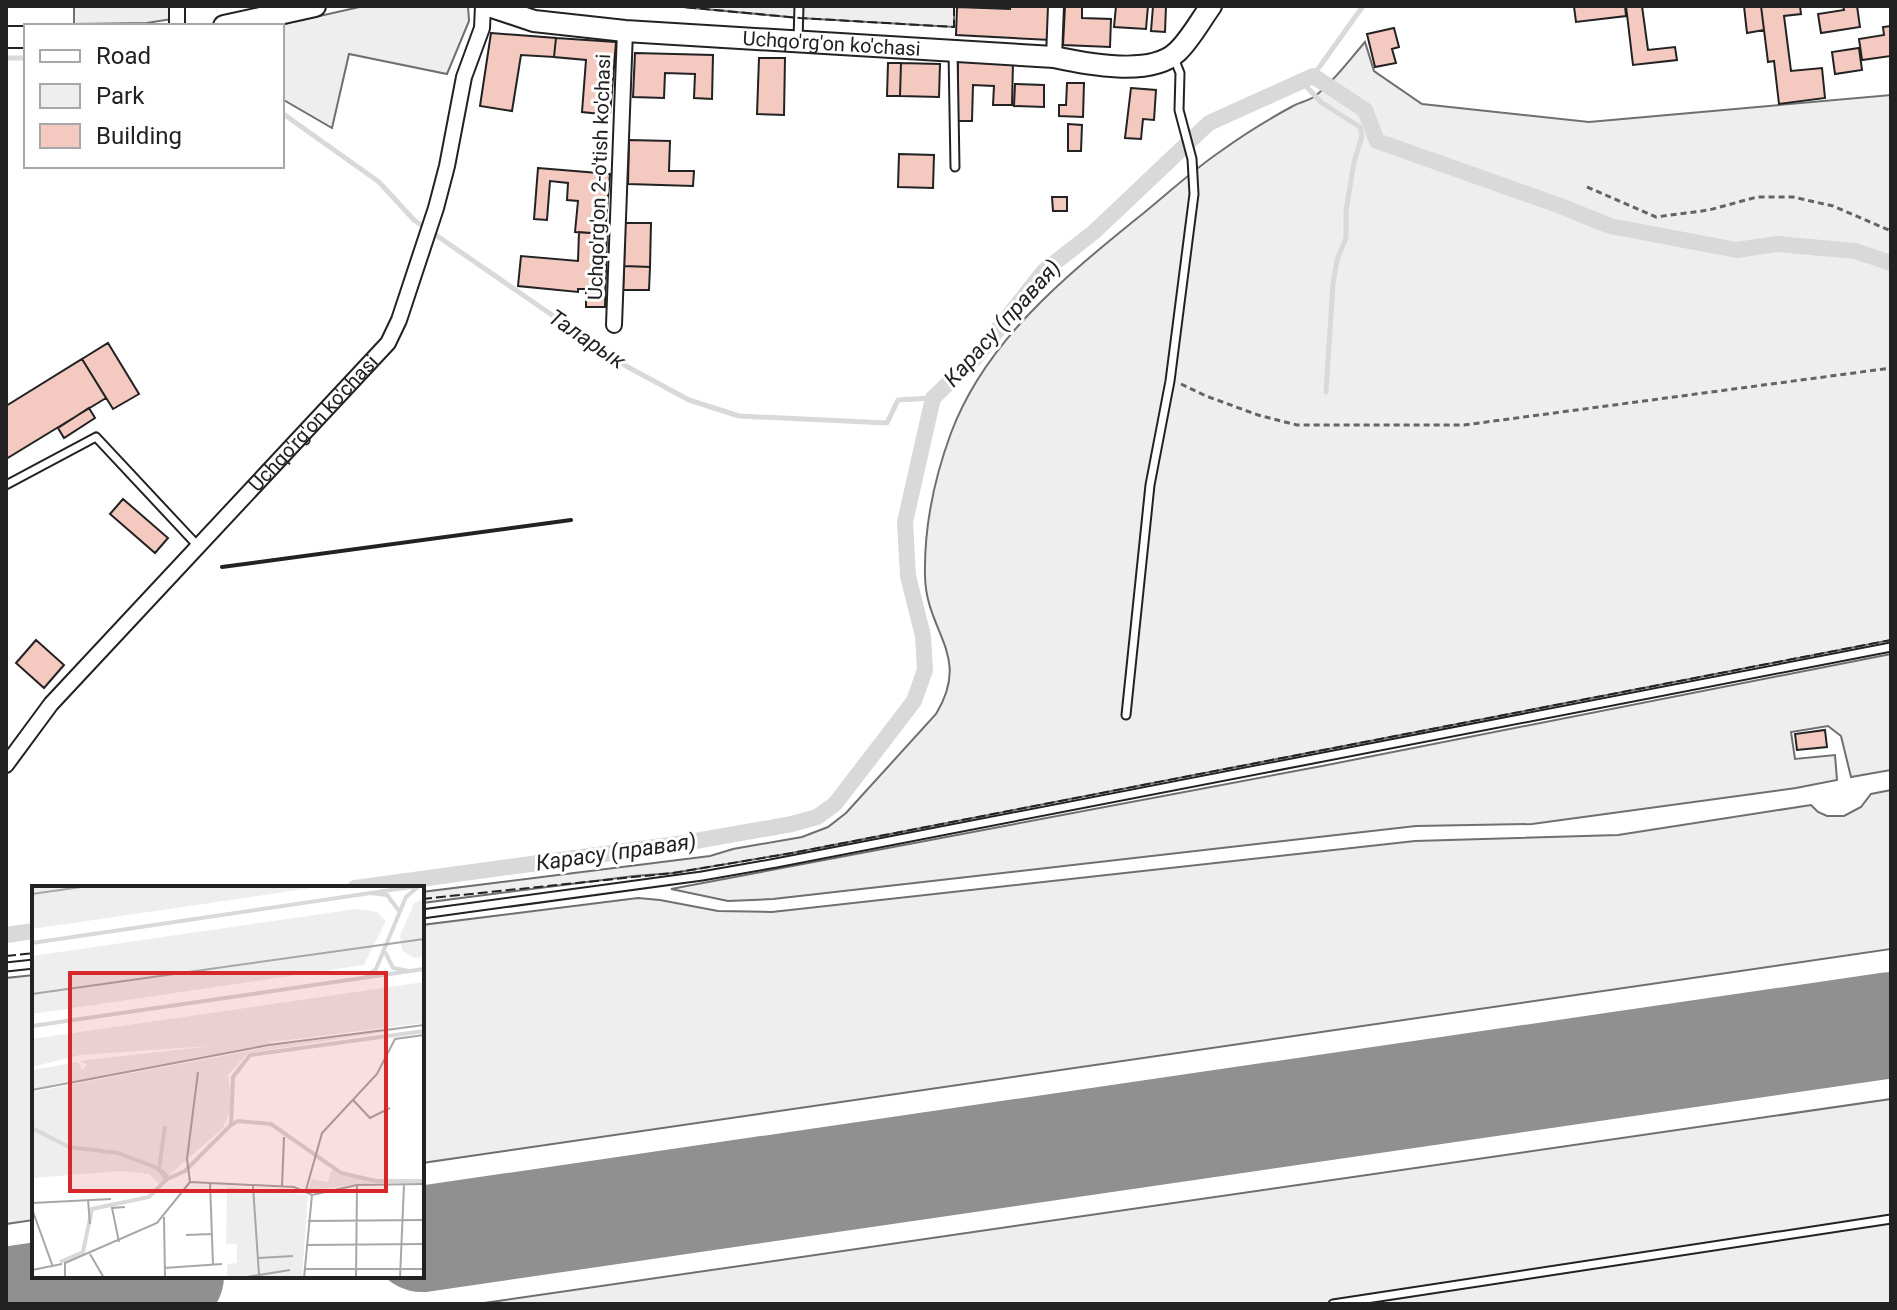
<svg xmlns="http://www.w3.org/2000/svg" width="1897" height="1310" viewBox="0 0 1897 1310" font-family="Roboto,sans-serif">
  <rect width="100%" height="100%" fill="#fff"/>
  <!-- green -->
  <path fill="#eee" stroke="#6f6f6f" stroke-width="2" d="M74,6h98v13l-25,4 -73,1z
    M364,6h104l1,15 -22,53 -98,-20 -17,74 -50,-29v-73h-7z
    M672,6h282v21l-154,-9z
    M1365,42l9,29 48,33 167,18 302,-27v545l-1099,213 -119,20 -39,3 -212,27v-11l288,-36 23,-7 69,-12 26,-10 18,-14 90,-99c36,-59 -10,-81 -11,-138 -1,-50 9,-97 26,-143 35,-93 115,-157 189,-217 27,-22 53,-46 81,-65 22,-16 48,-32 72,-45 7,-4 16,-5 22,-10 17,-12 36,-38 50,-54z
    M1891,654v116l-40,7 -10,-41 -13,-10 -37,6 4,27 40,-4 2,25 -41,8 -264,36 -116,2 -643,73 -45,2 -57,-12 651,-123z
    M1891,790v159l-1469,214v-238l216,-27 22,2 58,11 54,1 643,-71 203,-6 193,-30 7,7 9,4h17l17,-9 10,-13z
    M34,975v245l-28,4v-246z
    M1891,1099v205h-1414z"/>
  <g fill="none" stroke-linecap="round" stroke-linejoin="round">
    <!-- stream -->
    <path stroke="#d9d9d9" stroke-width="5" d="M6,58h20
      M1313,76l50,-70
      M1301,81l21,22 38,24 2,9 -8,26 -8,49v27l-9,22 -4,24 -7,108
      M282,113l97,69 35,38 212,146 63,34 50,16 148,7 11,-23 35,-2"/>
    <!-- canal -->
    <path stroke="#d9d9d9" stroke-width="16" d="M355,888l329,-45 108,-19 25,-7 18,-13 79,-103 11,-31 -2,-34 -15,-60 -3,-54 28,-124 44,-42 67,-85 50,-39 115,-109 104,-47 52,34 12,31 181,64 52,21 127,24 40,-6 78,7 36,12
      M6,935l28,-4"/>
    <!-- taxiway -->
    <path stroke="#909090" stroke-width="42" d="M85,1304l15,-11 28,-11"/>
    <!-- runway -->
    <path stroke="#909090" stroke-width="106" d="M422,1239l1469,-214
      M6,1300l165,-24"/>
  </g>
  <!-- building -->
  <path fill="#f3c9c0" stroke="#222" stroke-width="2" d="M1010,6h41l-1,34 -94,-5 1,-28 53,2z
    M1065,6h17v12l29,1 -1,28 -47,-2z
    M1116,6h32l-2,23 -32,-2z
    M1153,6h13l-1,26 -14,-1z
    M1586,6h39l1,10 -50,6 -2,-15z
    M1626,6h16l6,44 27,-3 2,13 -44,5z
    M1744,6h17l3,24 -17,3z
    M1761,6h39l1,8 -17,2 7,55 31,-3 3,30 -46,6 -5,-43 -6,1z
    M1843,6h14l3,21 -39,6 -3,-19 26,-4z
    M1891,26v30l-29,4 -3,-21 25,-4 -1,-8z
    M1394,28l5,19 -7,2 4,14 -21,4 -8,-33z
    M491,33l65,5 -2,19 -33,-2 -9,56 -32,-5z
    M556,38l60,4 -6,73 -28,-3 4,-52 -32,-3z
    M1859,48l3,22 -27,4 -3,-22z
    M635,53l78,2 -1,44 -18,-1 1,-24 -30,-1 -1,25 -31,-1z
    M759,58h26l-1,57 -27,-1z
    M958,60l55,2 -1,43h-19l1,-19 -21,-1 -1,36h-15z
    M888,63h13l-1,33h-13z
    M901,63l39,1 -1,33 -39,-1z
    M1067,83h17l-1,34 -24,-1v-11h7z
    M1015,84l29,1v22l-30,-1z
    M1131,88l25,2 -2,30 -11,-1 -2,20 -16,-1z
    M1068,124l14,1 -1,26h-13z
    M629,140l41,1 -1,30h25l-1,15 -65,-2z
    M899,154l35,1 -1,33 -35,-1z
    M538,168l72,6 -5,60 -30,-2 3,-31 -11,-1 1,-17 -18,-2 -3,39 -13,-1z
    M1052,197h15v14h-14z
    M625,223h26l-1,44 -26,-1z
    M605,231h2l-2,76h-19v-18h-8v3l-60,-6 3,-30 57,5 1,-29 26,2z
    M624,266l26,1 -1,23h-26z
    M108,343l31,51 -26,15 -31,-50z
    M82,359l24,39 -100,61v-53z
    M89,408l6,10 -31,20 -6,-10z
    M123,499l45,39 -13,15 -45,-39z
    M36,640l28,25 -20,23 -28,-25z
    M1825,730l2,17 -30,3 -2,-16z"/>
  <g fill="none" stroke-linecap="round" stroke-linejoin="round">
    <!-- lane casing -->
    <g stroke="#222" stroke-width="11">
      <path id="lane" d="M798,40l1,-34
        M953,52l2,115
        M6,485l90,-48 101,108
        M1126,715l24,-230 20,-104 24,-187 -2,-35 -13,-49 1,-37 -6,-15
        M422,914l280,-38 74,-13 1115,-216
        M6,967l28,-3
        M1333,1304l558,-85"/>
    </g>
    <!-- street casing -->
    <g stroke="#222" stroke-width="18">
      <g id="street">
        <path d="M177,6v20"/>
        <path d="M1054,57l2,-51"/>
        <path d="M614,325l11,-294"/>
        <path id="s1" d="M6,765l45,-61 337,-361 11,-23 37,-112 11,-42 17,-89 18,-49 1,-22"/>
      </g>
    </g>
    <!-- secondary casing -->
    <g stroke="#222" stroke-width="24">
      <g id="secondary">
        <path id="s2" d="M489,6l45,15 91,10 429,26c32,7 97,20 123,-5 13,-12 23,-31 34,-46"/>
        <path d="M224,26l91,-20"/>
        <path d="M6,37h20"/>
      </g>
    </g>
    <!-- path -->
    <path stroke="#646464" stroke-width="3" stroke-dasharray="6 4" stroke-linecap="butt" d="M1587,187l69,30 53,-7 48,-13h36l40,9 58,25
      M1181,384l25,12 52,19 39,10h167l427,-57"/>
    <!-- lane -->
    <use href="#lane" stroke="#fff" stroke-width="7"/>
    <!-- street -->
    <use href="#street" stroke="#fff" stroke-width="14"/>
    <!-- secondary -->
    <use href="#secondary" stroke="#fff" stroke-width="20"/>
    <!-- fence -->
    <path stroke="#222" stroke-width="2" stroke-dasharray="10 4" stroke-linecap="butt" d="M672,6l128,12 154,9v-21
      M422,899l251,-26 119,-20 1099,-213
      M6,956l28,-3"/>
    <!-- wall -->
    <path stroke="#222" stroke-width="4" d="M222,567l349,-47"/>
  </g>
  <g text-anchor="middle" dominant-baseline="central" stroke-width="6" stroke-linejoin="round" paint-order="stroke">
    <!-- street labels -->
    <g font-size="20" fill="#222" stroke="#fff">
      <text stroke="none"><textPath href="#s2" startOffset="346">Uchqo'rg'on ko'chasi</textPath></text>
      <text transform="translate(599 177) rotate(-88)">Uchqo'rg'on 2-o'tish ko'chasi</text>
      <text stroke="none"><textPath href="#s1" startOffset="460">Uchqo'rg'on ko'chasi</textPath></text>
    </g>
    <!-- water labels -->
    <g font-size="22" font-style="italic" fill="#222" stroke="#fff">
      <text transform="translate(1002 323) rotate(-48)">Карасу (правая)</text>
      <text transform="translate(587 339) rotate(34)">Таларык</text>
      <text transform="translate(616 852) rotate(-8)">Карасу (правая)</text>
    </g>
  </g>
  <!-- overview -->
  <g transform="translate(32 886)">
    <rect width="392" height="392" fill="#fff"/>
    <path d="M0,0h293l-293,43zM392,13v58l-10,1 -12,-8 -2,-14 14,-33zM324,23l21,3 9,9 -22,44 -332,49v-58zM392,96v41l-144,18 -200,14 -48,12v-28zM392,140l-176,27 -20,22 4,30 -9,23 -64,56 -10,-10 -28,-3 -89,7v-86l242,-46zM225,155l17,2 -242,46v-19l46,-8 4,8 5,-5 -7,-4 7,-1zM299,284l34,7 10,6 -67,7 4,-11 16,3zM195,301l81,8 -6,83h-75v-14l10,-1v-19h-11z" fill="#eee"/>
    <path fill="none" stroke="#d9d9d9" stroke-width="4" d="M339,7l16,2 12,16M0,57l386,-57M353,66l8,16 16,3M333,91l11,-8 30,-72 13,-11M0,140l392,-57M199,239l7,-4 33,3 70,49 35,8h48M133,240l-6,43 10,9M0,242l37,19 49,6 39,15 10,11 18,-8 46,-46 2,-48 17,-22 174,-24M28,376l23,-10 9,-43 57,-12 18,-18"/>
    <path fill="none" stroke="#a7a7a7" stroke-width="2" d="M0,8l56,-8M0,108l392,-55M0,204l237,-45 155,-20M321,214l17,18 20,-10M158,296l104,5 18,8 45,-10 67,-1M158,296l-3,-23 11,-87M178,296l3,83M221,300l6,89M250,300l2,-49M274,304l16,-57 55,-59 18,-35 29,-4M56,314l2,24M0,317l79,-4M0,323l21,58M132,331l1,61M276,335l116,-1M154,349l25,-1M87,356l-7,-34 13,-1M274,359l118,-1M58,368l14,24M226,372l35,-2M132,382l58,-4M272,383h120M0,384l30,-6M33,392v-15l92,-40 33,-41M209,392l49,-8M272,392l8,-83M324,392l1,-93M368,392l4,-93"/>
    <path fill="#d62828" fill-opacity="0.15" stroke="#d62828" stroke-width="4" d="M38,87h316v218h-316z"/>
    <rect width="392" height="392" fill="none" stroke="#222" stroke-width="4"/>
  </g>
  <!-- border -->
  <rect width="1897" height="1310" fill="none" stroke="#222222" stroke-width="16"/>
  <!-- legend -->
  <rect x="24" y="24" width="260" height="144" fill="#ffffff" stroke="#a7a7a7" stroke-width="2"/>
  <rect x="40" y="50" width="40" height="12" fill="#ffffff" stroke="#a7a7a7" stroke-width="2"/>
  <text x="96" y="64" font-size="24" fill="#222222">Road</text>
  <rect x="40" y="84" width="40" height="24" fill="#eeeeee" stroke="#a7a7a7" stroke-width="2"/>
  <text x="96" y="104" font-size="24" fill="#222222">Park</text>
  <rect x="40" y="124" width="40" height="24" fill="#f3c9c0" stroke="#a7a7a7" stroke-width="2"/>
  <text x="96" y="144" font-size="24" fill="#222222">Building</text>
</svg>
